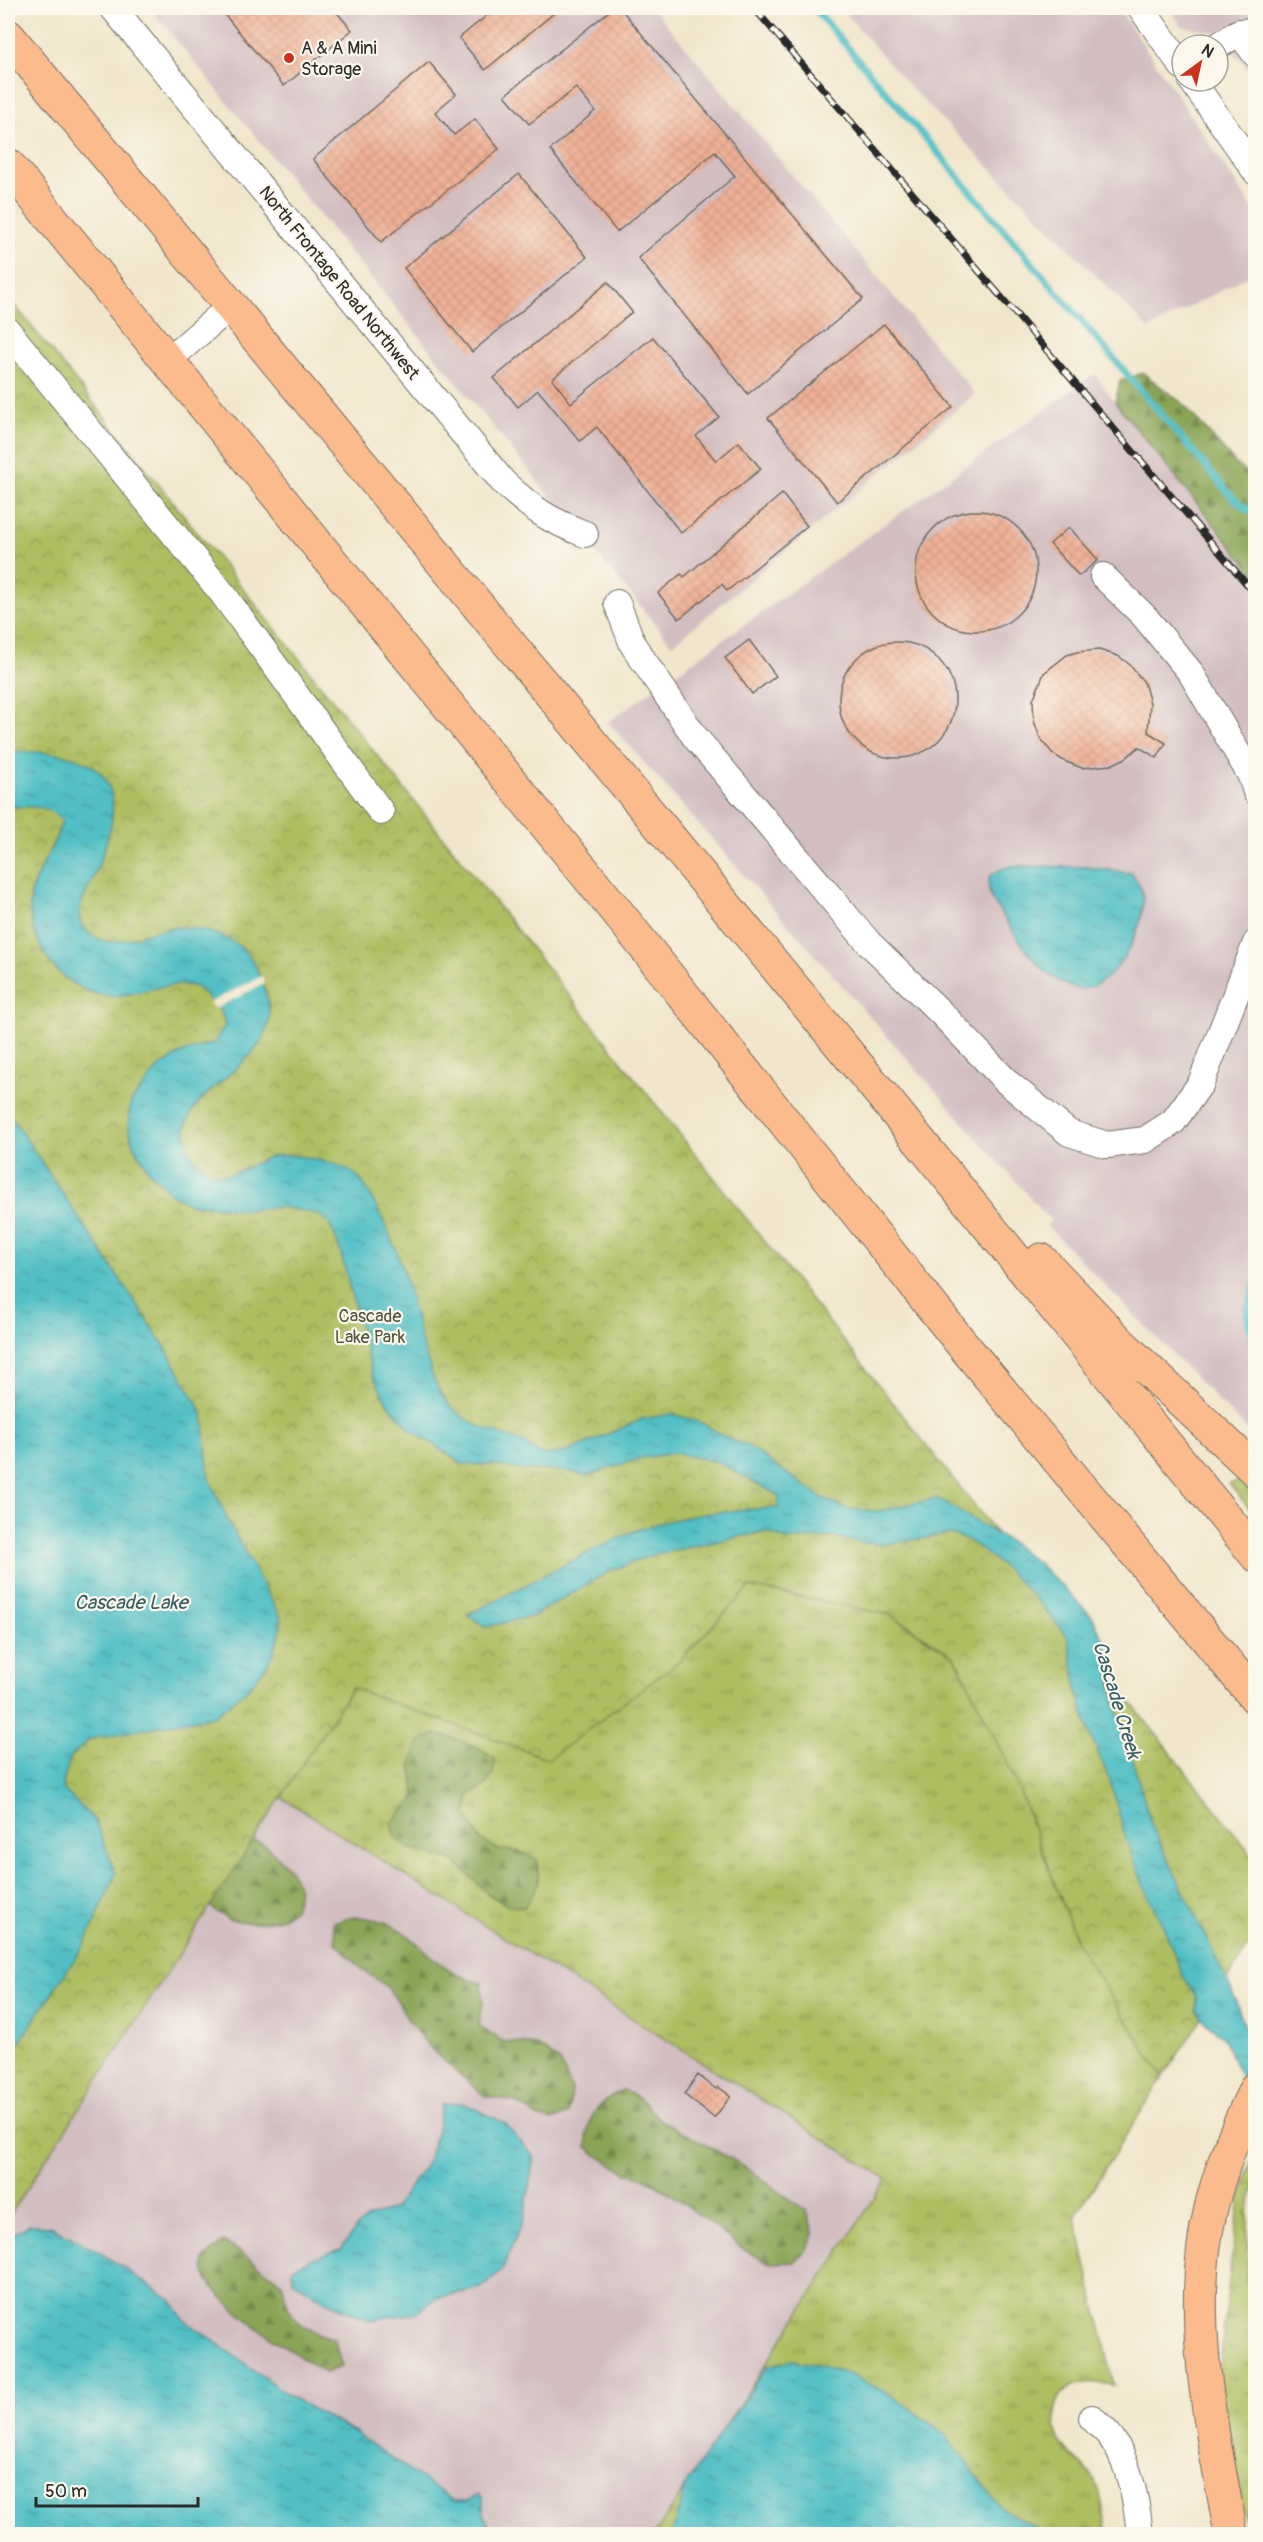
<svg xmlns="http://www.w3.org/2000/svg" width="1263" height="2542" viewBox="0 0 1263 2542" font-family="Pangolin,sans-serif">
  <defs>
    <pattern id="grass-tufts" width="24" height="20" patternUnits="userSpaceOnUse" patternTransform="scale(1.5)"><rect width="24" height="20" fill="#aebe61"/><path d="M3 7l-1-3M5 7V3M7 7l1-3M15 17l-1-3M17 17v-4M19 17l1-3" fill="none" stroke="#8e9b50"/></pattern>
    <pattern id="forest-firs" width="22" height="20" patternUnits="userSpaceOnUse" patternTransform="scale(1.5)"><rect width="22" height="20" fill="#8aa557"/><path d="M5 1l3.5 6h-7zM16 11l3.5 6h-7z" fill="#718748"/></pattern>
    <pattern id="park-crowns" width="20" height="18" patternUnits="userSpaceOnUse" patternTransform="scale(1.5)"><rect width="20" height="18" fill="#aebe61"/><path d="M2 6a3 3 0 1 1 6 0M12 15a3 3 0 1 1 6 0" fill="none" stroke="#8e9b50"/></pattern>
    <pattern id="water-ripples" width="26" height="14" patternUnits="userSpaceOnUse" patternTransform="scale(1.5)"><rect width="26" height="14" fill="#51bfc5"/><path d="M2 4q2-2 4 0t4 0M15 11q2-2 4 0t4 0" fill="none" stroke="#439ba0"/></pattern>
    <pattern id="building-cross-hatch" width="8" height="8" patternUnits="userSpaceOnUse" patternTransform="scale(1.5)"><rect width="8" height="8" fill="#f0b195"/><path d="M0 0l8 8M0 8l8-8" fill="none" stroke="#ce9881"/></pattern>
  </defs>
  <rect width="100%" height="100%" fill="#fbf7ec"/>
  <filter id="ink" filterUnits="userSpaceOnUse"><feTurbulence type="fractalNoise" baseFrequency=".0167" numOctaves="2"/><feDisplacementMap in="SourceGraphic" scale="12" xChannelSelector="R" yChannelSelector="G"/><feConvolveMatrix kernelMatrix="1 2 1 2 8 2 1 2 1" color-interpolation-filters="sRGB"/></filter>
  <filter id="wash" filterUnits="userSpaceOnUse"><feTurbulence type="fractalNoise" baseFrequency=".008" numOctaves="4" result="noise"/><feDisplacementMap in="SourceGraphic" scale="24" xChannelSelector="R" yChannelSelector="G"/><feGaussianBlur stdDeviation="1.35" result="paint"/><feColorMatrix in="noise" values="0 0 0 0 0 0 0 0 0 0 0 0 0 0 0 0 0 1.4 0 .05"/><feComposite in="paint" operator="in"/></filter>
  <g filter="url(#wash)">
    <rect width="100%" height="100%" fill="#f1e6cb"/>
    <!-- industrial -->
    <path fill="#d2bec1" d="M150,8h503l322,386 -303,251z
      M841,8h278l136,204v60l-106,57 -237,-240z
      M1170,8h85v71l-36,-46 -38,-7z
      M1095,374l20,28 140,173v863l-209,-213 5,-4 -443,-499z
      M281,1797l606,382 -232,355h-259l-388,-242v-74z"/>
    <!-- grass -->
    <path fill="url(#grass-tufts)" stroke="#6c7446" stroke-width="1.5" d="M1244,1480l11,11v24l-26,-31z
      M750,1587l141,28 64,42 60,122 63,166 85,132 -88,139 39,169c-14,-2 -27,-5 -41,1 -23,10 -22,43 -10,60 8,12 22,19 29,31 10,16 12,39 16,57h-453l232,-355 -606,-382 71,-109 197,71 129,-97z
      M1252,2159l3,5 1,20 -8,29 -1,72 9,21 -1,228h-7l-30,-149 14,-132 8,-53z"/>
    <!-- forest -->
    <path fill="url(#forest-firs)" stroke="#5a6841" stroke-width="1.5" d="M1143,373l39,30 56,63 17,12v97l-140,-173 5,-21z
      M435,1734c24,4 41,11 60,25 -2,22 -7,27 -26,36l-2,20 14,25 18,10 20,1 19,9v25l-14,23 -17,-3 -19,-11 -34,-33 -45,-13 -12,-9 -6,-16 25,-26 -5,-32 8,-24z
      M248,1838l19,8 24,25 8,18 -5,21 -17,10 -26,3 -23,-4 -14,-9 -9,-15z
      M354,1917c57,1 63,37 105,58 7,4 15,6 23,8l1,21 -5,21 24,16 34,4 24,17 12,28 -4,24 -17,7 -13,-4 -22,-15 -31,-6 -48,-41 -27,-31 -11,-21 -12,-16 -24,-17 -27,-27 -3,-21z
      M623,2090l16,8 21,22 77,42 70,49 7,23 -8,18 -12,10 -24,1 -24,-12 -70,-54 -30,-19 -19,-5 -29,-17 -11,-9c-2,-28 10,-46 36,-57z
      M223,2242l16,9 44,33c4,35 18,45 51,55l8,27 -16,7c-31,-19 -109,-67 -122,-101 -1,-3 0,-9 0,-13z"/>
    <!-- park -->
    <path fill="url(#park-crowns)" stroke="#6c7446" stroke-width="1.5" d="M8,297l467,580 781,983 -1,77 -92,140 -85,-132 -63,-166 -60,-122 -64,-42 -141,-28 -72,75 -129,97 -197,-71 -344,530z"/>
    <!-- water -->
    <path fill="url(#water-ripples)" stroke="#3e7578" stroke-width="1.5" d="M8,751c19,1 41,0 60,5 68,16 43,79 24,125 -5,11 -16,28 -12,40 1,4 4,7 7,10 22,24 56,0 81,-3 25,-3 61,5 79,25 10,12 21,41 22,56 8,63 -117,86 -75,150 2,2 7,6 9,8 27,19 42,-2 67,-10 20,-6 73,5 88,20 8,8 14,21 19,31 10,20 20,41 26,62 8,27 13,56 22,83 6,19 12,39 26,54 23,23 43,23 70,35 7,3 14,9 21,13l25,-3 75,-33 30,-5 28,8 29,17 19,7 73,51 26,12 32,2 58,-13 75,45 26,20 54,53 16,34 5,45 39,131 80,165 18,50 5,8v55l-21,-41 -10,-26 -14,-10 -14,-17v-13l-15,-25 -13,-35 -25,-53 -18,-48 -15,-56 -20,-46 -12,-40 -10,-57 -34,-40 -28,-28 -36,-28 -20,-7 -62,10 -25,-1 -29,-6 -47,3 -20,-8 -24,4 -91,19 -42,16 -77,45 -47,11 -19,-12c47,-22 91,-49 138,-70 13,-6 25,-13 38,-17 44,-14 89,-19 135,-20l1,-12 -61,-34 -24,-5 -20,-4 -32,5 -56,18 -21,-5 -41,-1 -30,-5 -31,-1 -52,-34 -23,-26 -15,-28 -34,-130 -10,-23 -11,-9 -37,-7 -30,3 -61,-6 -20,-11 -21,-22 -16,-26 -5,-21 3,-22 10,-13 17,-21 23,-15 33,-10 11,-18c-2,-12 -6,-17 -16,-26 -3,-3 -8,-10 -13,-12 -22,-8 -58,8 -82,9 -26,1 -55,-18 -68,-40 -11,-18 -19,-38 -15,-60 3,-24 26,-50 31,-76 -15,-17 -33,-13 -54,-13z
      M1011,866l76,1 44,6c3,4 8,10 10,15 11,31 -25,102 -62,101 -6,-1 -20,-7 -25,-11 -24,-15 -46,-56 -63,-80 -7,-22 0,-26 20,-32z
      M8,1112l156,233 39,69 6,63 20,46 52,95 -2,19 -11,27 -20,25 -34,27 -124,23 -20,19 -8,30 33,33 21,53 -31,70 -77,115z
      M463,2103l42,20 29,34 -10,61 -22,52 -21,18 -44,10 -21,15 -48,7 -47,-21 -28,-19 -1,-11 21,-11 28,-9 16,-22 12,-10 25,-8 32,-44 10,-31 5,-30z
      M29,2225l21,1 54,29 67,45 14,20 109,79 61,34 99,68h14l11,-7 4,4c-1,17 2,28 17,36h-492v-297z
      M793,2360l52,12 46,23 53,38 57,75 45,26h-374l15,-52 80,-116z"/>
    <!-- pier -->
    <path fill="#f1e6cb" d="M262,976l3,7 -50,26 -6,-6z"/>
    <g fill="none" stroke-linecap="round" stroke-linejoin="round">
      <!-- stream -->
      <path stroke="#51bfc5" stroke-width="7" d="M814,8l418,489 24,19
        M1256,1283l-9,29 9,43"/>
    </g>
    <g id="blocks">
      <!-- building -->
      <path fill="url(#building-cross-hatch)" d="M219,8h114l19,22 -68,56z
        M496,8h64l-75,62 -26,-32z
        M613,8h7l243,291 -115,95 -110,-136 97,-82 -20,-24 -98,80 -67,-82 45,-39 -19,-23 -47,36 -24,-29z
        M429,62l27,32 -21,18 19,23 21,-16 24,30 -118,93 -68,-83z
        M519,174l68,83 -115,95 -68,-84z
        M608,282l24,30 -80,67 19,24 82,-66 66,80 -23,19 20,25 23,-19 22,27 -80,64 -84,-106 -17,14 -42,-51 -20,17 -24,-29z
        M884,324l69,83 -116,95 -69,-84z
        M782,494l25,32 -80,65 -5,-7 -43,35 -21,-26 23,-19 3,3z
        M916 571a60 60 0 1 1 120 0a60 60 0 1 1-120 0Z
        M1069,527l29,33 -19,16 -29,-32z
        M749,640l27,36 -24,18 -27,-36z
        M839 700a58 58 0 1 1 116 0a58 58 0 1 1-116 0Z
        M1099,650l19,6 11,8 15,18 6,21 -2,29 18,11 -9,15 -18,-11 -13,11 -15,7 -29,3 -18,-7 -11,-7 -13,-16 -6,-17 -1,-21 11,-27 23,-18 10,-3z
        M698,2075l18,14 2,-2 13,9 -17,22 -30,-24z"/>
    </g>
  </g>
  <g filter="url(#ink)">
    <use href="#blocks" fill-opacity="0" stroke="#706c63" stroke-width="1.5"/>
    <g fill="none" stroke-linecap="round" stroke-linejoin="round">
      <!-- minor casing -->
      <g stroke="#706c63" stroke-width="28">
        <path id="minor" d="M113,8l390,474c29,27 45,38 82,52
          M1141,8l41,58
          M1239,32l17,23
          M1218,46l21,-14 17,-1
          M1192,81l64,91
          M8,331l215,263 158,218
          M167,361l64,-55
          M1103,576l41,40 47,57 60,103 5,16
          M617,603l16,42 62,92 174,206 73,71 66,69 61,50 38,12 38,-5 28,-18 28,-39 55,-140
          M1092,2418c7,7 15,13 20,21 18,25 25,66 28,95"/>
      </g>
      <!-- highway casing -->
      <g stroke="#706c63" stroke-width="35">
        <path id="highway" d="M8,36l869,1053 379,466
          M8,165l613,752 337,422 298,359
          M1041,1260l81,85 134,126
          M1231,2534c-19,-106 -46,-219 -20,-326 10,-42 26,-81 45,-120"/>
      </g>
      <!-- minor -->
      <use href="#minor" stroke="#fff" stroke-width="26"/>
      <!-- highway -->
      <use href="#highway" stroke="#fbbb8d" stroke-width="33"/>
      <!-- rail casing -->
      <g stroke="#2b2b2b" stroke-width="7">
        <path id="rail" d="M754,8l502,587"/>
      </g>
      <!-- rail -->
      <use href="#rail" stroke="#fbf7ec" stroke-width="4.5" stroke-dasharray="14" stroke-linecap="butt"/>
    </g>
  </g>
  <!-- markers -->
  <circle fill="#c8321e" stroke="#fbf7ec" stroke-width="2" cx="289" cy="58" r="6"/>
  <g text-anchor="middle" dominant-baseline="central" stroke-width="4.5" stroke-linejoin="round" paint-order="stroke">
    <!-- poi labels -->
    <g font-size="18" fill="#2b2b2b" stroke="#fbf7ec" text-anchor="start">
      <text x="301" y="48">A &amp; A Mini<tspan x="301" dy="21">Storage</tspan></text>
    </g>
    <!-- street labels -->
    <g font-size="18" fill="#2b2b2b" stroke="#fbf7ec">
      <text transform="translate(339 283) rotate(51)">North Frontage Road Northwest</text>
    </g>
    <!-- park labels -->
    <g font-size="18" fill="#52573b" stroke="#fbf7ec">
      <text x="370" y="1316">Cascade<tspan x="370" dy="21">Lake Park</tspan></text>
    </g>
    <!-- water labels -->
    <g font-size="20" font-style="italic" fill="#385f61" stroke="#fbf7ec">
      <text x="131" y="1602">Cascade Lake</text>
      <text transform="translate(1117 1700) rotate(73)">Cascade Creek</text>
    </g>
  </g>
  <!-- margin -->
  <rect width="1263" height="2542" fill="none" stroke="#fbf7ec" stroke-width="30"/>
  <!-- north arrow -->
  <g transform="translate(1200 63) rotate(33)"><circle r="28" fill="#fbf7ec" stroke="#a8a59f" stroke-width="1.5"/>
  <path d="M0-4.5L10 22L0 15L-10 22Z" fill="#c8321e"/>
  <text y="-9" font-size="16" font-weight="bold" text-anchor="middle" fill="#2b2b2b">N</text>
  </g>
  <!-- scale -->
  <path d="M36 2497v9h162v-9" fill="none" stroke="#2b2b2b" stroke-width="3"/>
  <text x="45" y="2497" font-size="18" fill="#2b2b2b" stroke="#fbf7ec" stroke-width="4.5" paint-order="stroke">50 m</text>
</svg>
